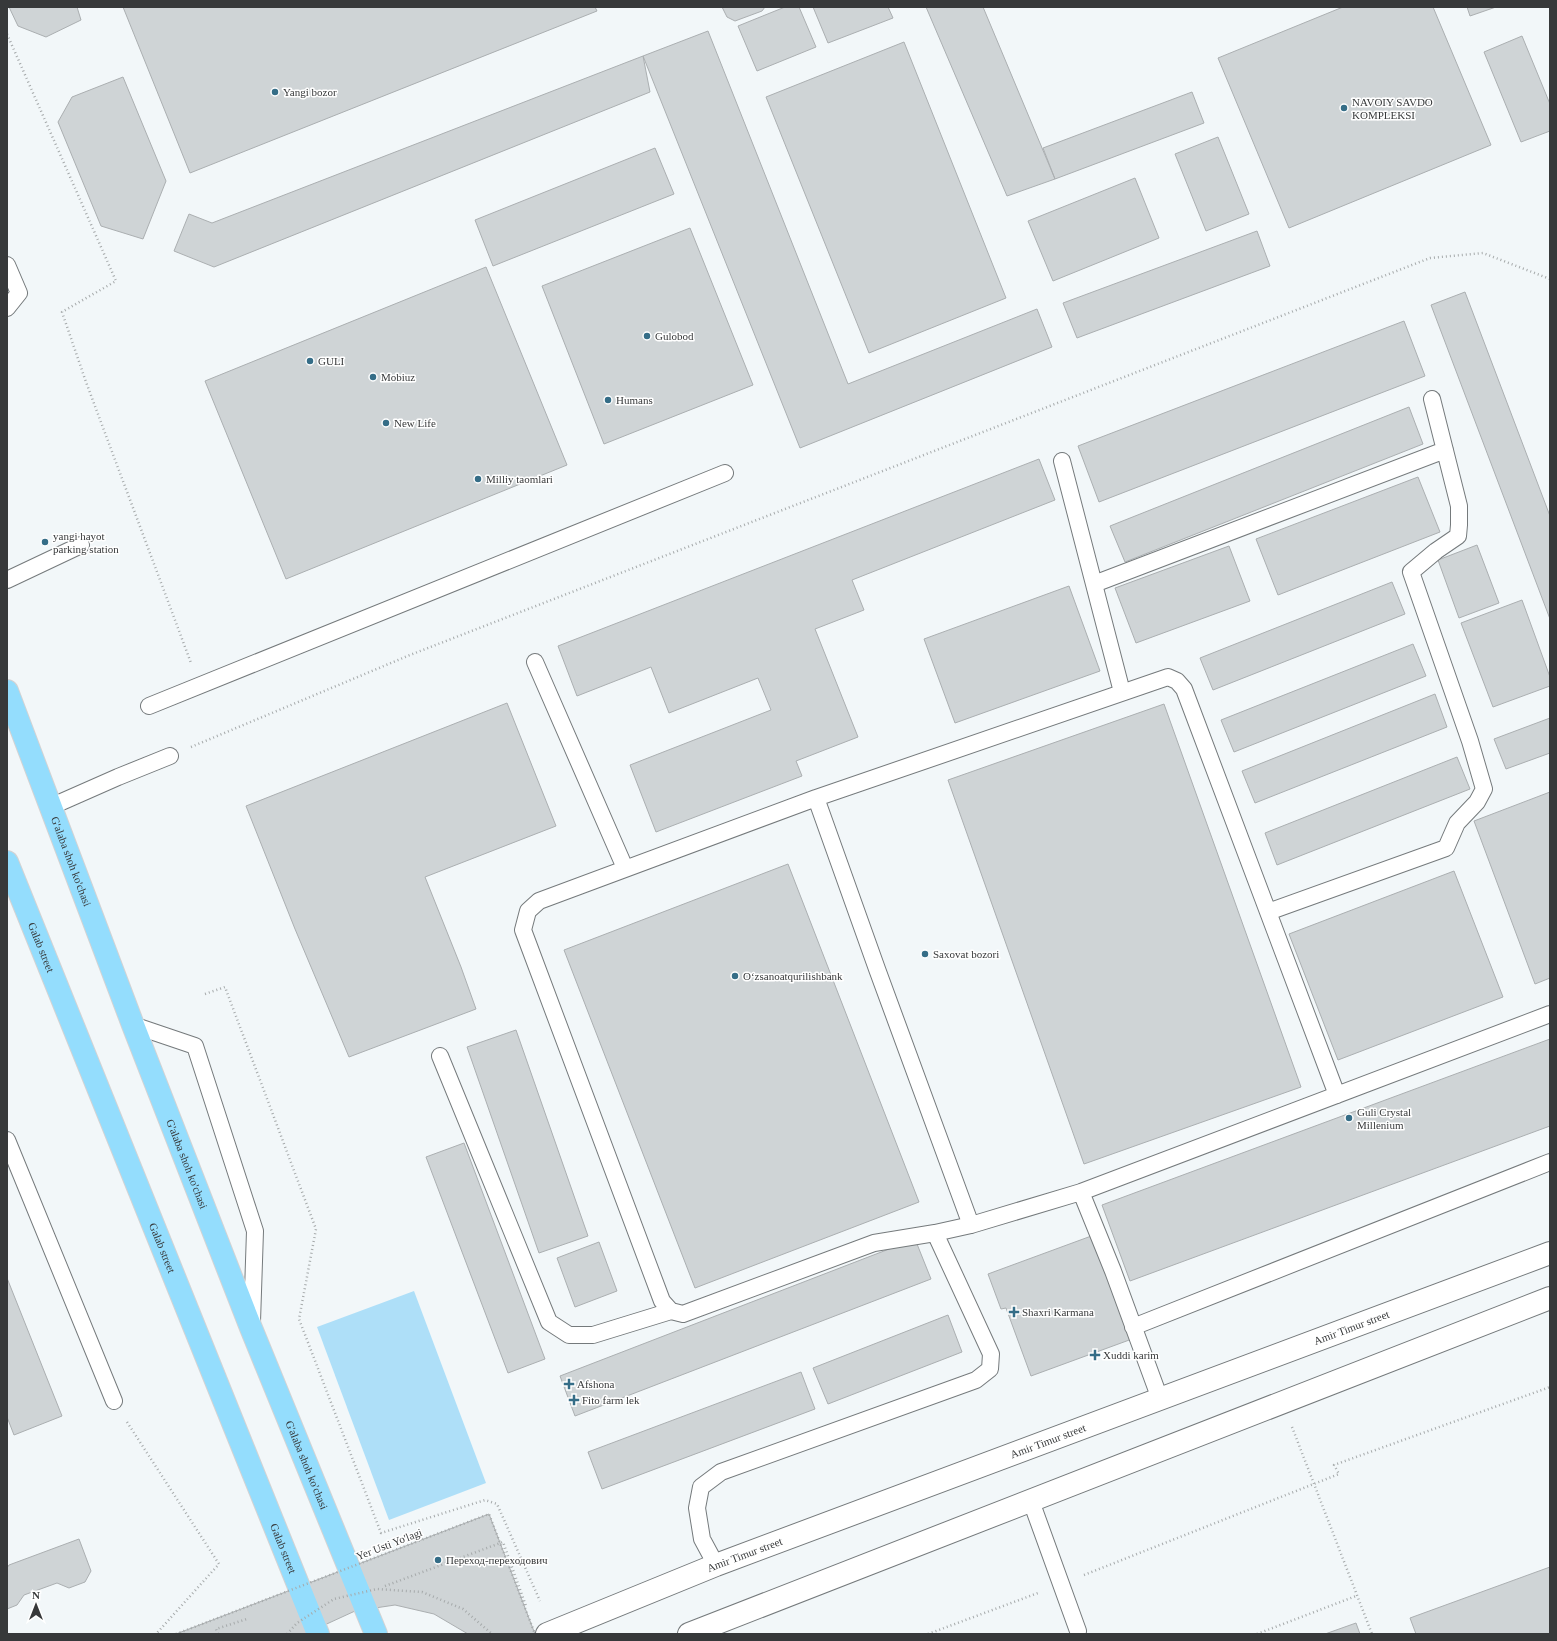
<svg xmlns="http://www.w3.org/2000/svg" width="1557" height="1641" viewBox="0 0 1557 1641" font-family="'Times New Roman',serif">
  <rect width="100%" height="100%" fill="#f2f7f9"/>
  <!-- green -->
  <path fill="#aedff8" d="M414,1291l72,192 -97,37 -72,-193z"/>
  <!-- building -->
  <path fill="#cfd4d6" stroke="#abafb1" d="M9,7h68l4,13 -35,17 -28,-11z
    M123,7h472l2,4 -407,162z
    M722,7h43l-3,4 -27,10 -8,-4z
    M785,7h14l17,40 -59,24 -19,-45z
    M813,7h75l5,11 -65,25z
    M926,7h57l72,172 -48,17z
    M1343,7h90l58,138 -202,83 -71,-170z
    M1467,7h29l-26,9z
    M708,31l140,353 189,-75 15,38 -252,101 -157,-392z
    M1522,36l28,68v27l-29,11 -37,-90z
    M904,42l102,256 -137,55 -103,-256z
    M643,56l7,36 -436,175 -40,-16 15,-37 23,9z
    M123,77l43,104 -23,58 -42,-13 -43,-104 14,-25z
    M1192,92l12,31 -149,56 -12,-31z
    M1218,137l31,77 -43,17 -31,-77z
    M655,148l19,46 -181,72 -18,-46z
    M1135,178l24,60 -106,43 -25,-60z
    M690,228l63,157 -149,59 -62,-158z
    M1257,231l13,35 -193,72 -14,-35z
    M486,267l81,198 -281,114 -81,-198z
    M1465,292l85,224v103l-119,-314z
    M1404,321l21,55 -326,126 -21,-56z
    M1409,407l14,37 -298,118 -15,-36z
    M1039,459l16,41 -203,80 12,30 -49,19 43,108 -62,24 6,15 -146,56 -26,-67 141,-55 -13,-32 -89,35 -18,-46 -74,29 -19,-50z
    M1418,477l22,55 -162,63 -22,-56z
    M1477,545l22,58 -40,15 -21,-58z
    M1229,546l21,55 -114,42 -21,-55z
    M1392,582l13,32 -192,76 -13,-32z
    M1069,586l31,85 -145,52 -31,-84z
    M1522,600l28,77v9l-57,21 -32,-84z
    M1413,644l13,32 -192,76 -13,-32z
    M1435,694l12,33 -192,76 -13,-32z
    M507,703l49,123 -131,51 36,90 15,42 -127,48 -54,-128 -49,-123z
    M1164,704l137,383 -217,77 -136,-384z
    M1550,718v35l-44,16 -12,-30z
    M1457,757l13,32 -193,76 -12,-32z
    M1550,792v186l-15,6 -61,-163z
    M788,864l131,338 -224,86 -131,-338z
    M1454,871l49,126 -165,63 -49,-126z
    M516,1030l72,206 -49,17 -72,-206z
    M1550,1039v87l-420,155 -28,-76z
    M464,1143l81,216 -37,14 -82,-216z
    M1094,1235l38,104 -101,37 -25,-68 -5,1 -13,-35z
    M915,1239l16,40 -356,137 -15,-40z
    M599,1242l18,49 -42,16 -18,-49z
    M7,1278l55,138 -48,19 -7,-18z
    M948,1315l14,37 -134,52 -15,-36z
    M801,1372l14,37 -213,80 -14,-37z
    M489,1514l46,120h-67l-34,-20 -39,-9 -40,6 -37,17 -5,6h-137z
    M79,1539l12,32 -6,11 -16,6 -12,-5 -33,12 -7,10 -10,4v-41l2,-3z
    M1550,1567v67h-134l-6,-16z
    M1356,1623l4,11h-35z"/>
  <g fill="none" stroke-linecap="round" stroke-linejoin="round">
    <!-- lane casing -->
    <g stroke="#757a7c" stroke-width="18">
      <path id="lane" d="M7,265l12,28 -12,15
        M1062,461l60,231
        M7,580l74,-35
        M1094,584l351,-134
        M535,662l90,206
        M149,706l576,-233
        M816,798l61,171 94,256
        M50,807l68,-30 52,-21
        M1268,912l178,-64 11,-25 20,-21 7,-13 -14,-48 -59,-169 25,-21 22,-15 1,-11v-19l-27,-107
        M133,1025l62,21 60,185 -3,91
        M440,1056l109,266 20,13h24l78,-24
        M1337,1095l-153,-406 -7,-8 -9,-4 -352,121 -277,103 -11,10 -5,19 139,371 9,10 12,3 191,-71 61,-10 36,-8 110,-33 469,-178
        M7,1140l107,261
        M1081,1192l32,79 47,128
        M1133,1327l417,-165
        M1031,1501l47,130
        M716,1565l-14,-26 -5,-31 4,-21 20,-15 255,-92 14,-11 1,-15 -56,-121"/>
    </g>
    <!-- secondary casing -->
    <g stroke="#757a7c" stroke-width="24">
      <g id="secondary">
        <path id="s1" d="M547,1634l169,-69 834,-312"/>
        <path d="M689,1634l861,-336"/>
      </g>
    </g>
    <!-- primary casing -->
    <g stroke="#d3d3d4" stroke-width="24">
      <g id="primary">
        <path id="s2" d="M7,691l126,334 118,303 125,306"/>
        <path id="s3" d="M7,862l311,772"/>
      </g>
    </g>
    <!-- path -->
    <path stroke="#a6aaab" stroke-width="2.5" stroke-dasharray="1 3" stroke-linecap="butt" d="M7,34l109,247 -54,31 24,70 105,281
      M191,747l219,-92 1020,-397 53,-5 67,26
      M205,994l20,-7 91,242 -17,90 82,214 104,-33 12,4 43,97
      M127,1422l92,142 -63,70
      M1292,1427l80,207
      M1084,1575l255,-101 -5,-9 216,-78
      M385,1586l118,-44 23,64
      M218,1634l-2,-5 31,-10
      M928,1634l110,-41
      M1257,1634l99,-38"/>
    <!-- lane -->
    <use href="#lane" stroke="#fff" stroke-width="16"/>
    <!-- secondary -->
    <use href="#secondary" stroke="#fff" stroke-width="22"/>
    <!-- primary -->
    <use href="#primary" stroke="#94ddfd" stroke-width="22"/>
    <!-- path-bridge -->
    <path stroke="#a6aaab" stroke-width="2.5" stroke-dasharray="1 3" stroke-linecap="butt" d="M176,1634l313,-120 46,120
      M287,1634l10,-11 37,-24 43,-10 45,3 41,17 29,25"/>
  </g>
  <!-- markers -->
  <g fill="#356d87" stroke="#fff" stroke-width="1.5">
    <circle cx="275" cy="92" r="4"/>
    <circle cx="1344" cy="108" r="4"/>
    <circle cx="647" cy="336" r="4"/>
    <circle cx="310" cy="361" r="4"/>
    <circle cx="373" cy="377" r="4"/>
    <circle cx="608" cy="400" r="4"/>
    <circle cx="386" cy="423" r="4"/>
    <circle cx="478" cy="479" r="4"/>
    <circle cx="45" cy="542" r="4"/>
    <circle cx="925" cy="954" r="4"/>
    <circle cx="735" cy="976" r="4"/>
    <circle cx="1349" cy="1118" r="4"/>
    <path d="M1012 1306h4v4h4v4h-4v4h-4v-4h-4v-4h4z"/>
    <path d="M1093 1349h4v4h4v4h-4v4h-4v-4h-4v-4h4z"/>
    <path d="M567 1378h4v4h4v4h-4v4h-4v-4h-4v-4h4z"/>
    <path d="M572 1394h4v4h4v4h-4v4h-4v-4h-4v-4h4z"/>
    <circle cx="438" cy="1560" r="4"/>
  </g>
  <g text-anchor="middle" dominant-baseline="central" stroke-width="3" stroke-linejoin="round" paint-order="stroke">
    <!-- poi labels -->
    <g font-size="11" fill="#37393a" stroke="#fff" text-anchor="start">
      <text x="283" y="92">Yangi bozor</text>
      <text x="1352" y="102">NAVOIY SAVDO<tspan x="1352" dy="13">KOMPLEKSI</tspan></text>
      <text x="655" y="336">Gulobod</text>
      <text x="318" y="361">GULI</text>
      <text x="381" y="377">Mobiuz</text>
      <text x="616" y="400">Humans</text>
      <text x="394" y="423">New Life</text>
      <text x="486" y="479">Milliy taomlari</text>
      <text x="53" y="536">yangi hayot<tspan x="53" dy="13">parking station</tspan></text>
      <text x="933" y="954">Saxovat bozori</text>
      <text x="743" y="976">Oʻzsanoatqurilishbank</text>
      <text x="1357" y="1112">Guli Crystal<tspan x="1357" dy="13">Millenium</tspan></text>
      <text x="1022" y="1312">Shaxri Karmana</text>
      <text x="1103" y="1355">Xuddi karim</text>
      <text x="577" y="1384">Afshona</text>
      <text x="582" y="1400">Fito farm lek</text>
      <text x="446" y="1560">Переход-переходович</text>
    </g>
    <!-- street labels -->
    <g font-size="11" fill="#37393a" stroke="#fff">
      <text stroke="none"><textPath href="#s2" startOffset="182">G'alaba shoh ko'chasi</textPath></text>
      <text stroke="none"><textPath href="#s3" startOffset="92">Galab street</textPath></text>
      <text stroke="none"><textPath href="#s2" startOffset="506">G'alaba shoh ko'chasi</textPath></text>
      <text stroke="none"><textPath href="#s3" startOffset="416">Galab street</textPath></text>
      <text stroke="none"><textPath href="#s1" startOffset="861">Amir Timur street</textPath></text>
      <text stroke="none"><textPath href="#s1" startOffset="537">Amir Timur street</textPath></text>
      <text stroke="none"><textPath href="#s2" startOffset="830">G'alaba shoh ko'chasi</textPath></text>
      <text transform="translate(389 1544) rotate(-21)">Yer Usti Yo'lagi</text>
      <text stroke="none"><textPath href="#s3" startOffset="740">Galab street</textPath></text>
      <text stroke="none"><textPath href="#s1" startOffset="213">Amir Timur street</textPath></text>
    </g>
  </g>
  <!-- border -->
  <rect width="1557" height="1641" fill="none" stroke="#37393a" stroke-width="16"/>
  <!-- north arrow -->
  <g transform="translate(36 1605)" stroke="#ffffff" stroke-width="3" paint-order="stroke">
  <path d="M0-3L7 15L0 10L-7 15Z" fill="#37393a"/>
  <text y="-6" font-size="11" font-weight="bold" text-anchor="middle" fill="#37393a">N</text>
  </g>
</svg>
